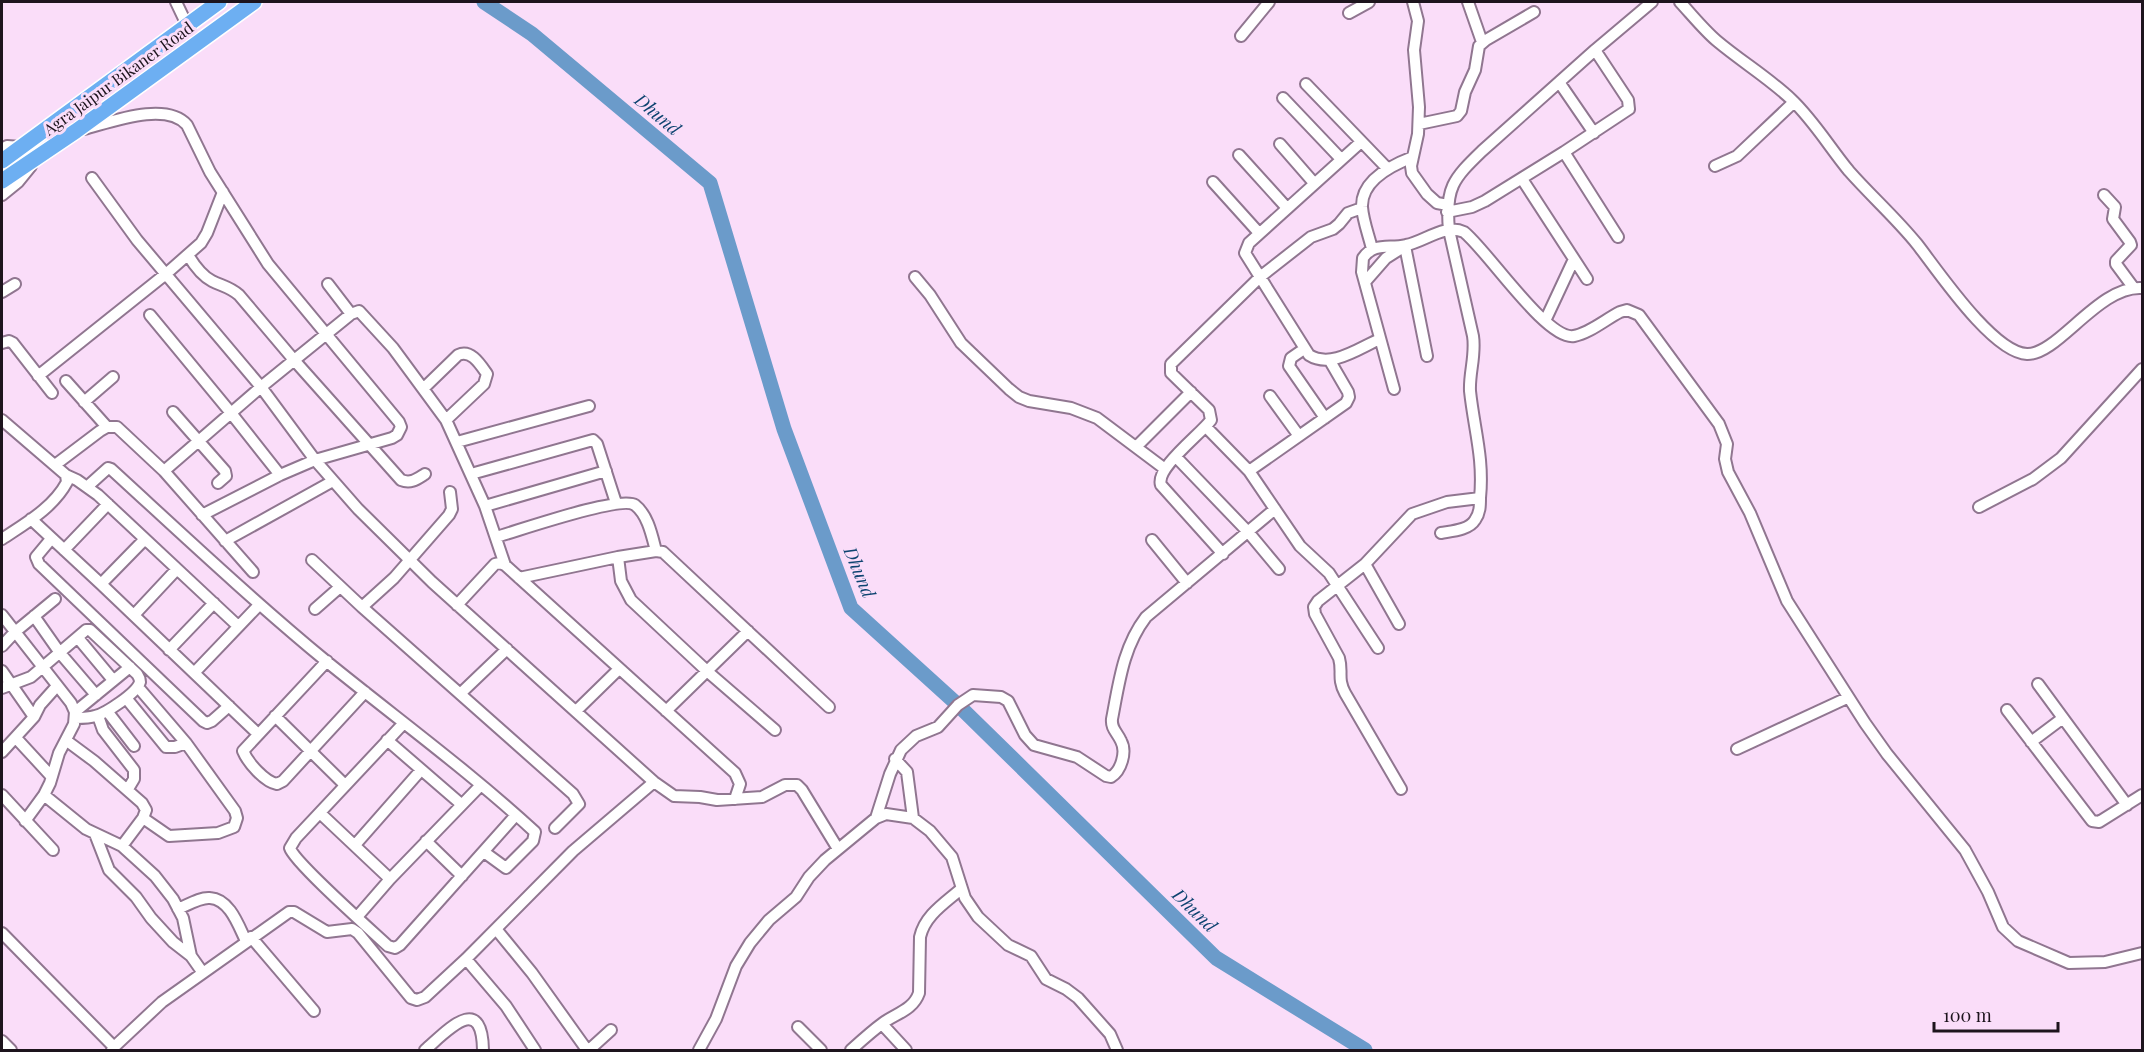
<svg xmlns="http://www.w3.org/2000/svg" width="2144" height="1052" viewBox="0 0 2144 1052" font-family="'Playfair Display',serif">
  <rect width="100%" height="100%" fill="#faddf9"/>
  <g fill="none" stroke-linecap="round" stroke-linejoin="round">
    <!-- river -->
    <path stroke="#6b9bca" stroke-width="15" d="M484,2l48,32 178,149 74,246 67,179 107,97 258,253 149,92"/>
    <!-- minor casing -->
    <g stroke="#907690" stroke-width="14">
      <path id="minor" d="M176,2l11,23
        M1413,2l5,19 -4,29 5,57 -1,27 -7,32 1,7 15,21 10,9 11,2
        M1468,2l14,40
        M1680,2c12,13 24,28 37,39 25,21 52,37 75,59 22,21 38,48 57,71 22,25 47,47 68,73 21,27 76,109 110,110 31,1 72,-69 115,-66
        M1349,13l20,-11
        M1241,36l28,-34
        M1559,82l35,51
        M1306,84l81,84
        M1283,98l58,61
        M1419,124l38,-8 4,-5 4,-19 10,-22 4,-24 7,-6 48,-28
        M84,129c27,-7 82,-28 103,-4l23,47 58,92 131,158 2,5 -4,8 -5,3 -77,22 -35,15 -78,40
        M1361,142l-112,101 -4,10 64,102c22,14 50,-7 71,-16
        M1280,144l34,39
        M2,149l5,-3 15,1
        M1564,152l54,85
        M1239,155l48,53
        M1715,166l22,-10 57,-54
        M92,178l45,62 124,147 54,73 43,49 74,73 222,200 20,14 26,1 17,3 45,-3 23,-12h12l5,5 36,59
        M1522,179l65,100
        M1213,182l46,51
        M2,195l16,-13 13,-16
        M2104,195l11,12 -2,12 17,23 1,3 -15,16v3l17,23
        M1447,212l25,-5 13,-6 79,-49 65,-43 -1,-9 -33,-50
        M1372,249c-3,-13 -9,-28 -10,-42 -1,-27 30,-42 51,-50
        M188,255c6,10 14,21 24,26 10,5 18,6 27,14l55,65 107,120c10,4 16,-1 24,-6
        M915,277l15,18 31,48 48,46 10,8 10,4 42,7 26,10 68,51
        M1365,282l21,-24 19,-12 22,110
        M328,284l23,30
        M2,292l13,-8
        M150,315l81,98 49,62
        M1545,321l29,-62
        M2,343l7,-2 4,2 39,50
        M1304,349l-13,9 -2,8 36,52
        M38,376l129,-103 34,-30 6,-10 16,-41
        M66,381l41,46
        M424,388l34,-33c13,-6 22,9 29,19l-3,10 -38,36
        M1394,389l-32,-117 1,-14c11,-16 26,-9 43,-13 18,-3 39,-22 58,-13 23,18 83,109 110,104 16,-3 32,-17 46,-24l7,-2 12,5 80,109 8,20 -2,15 3,13 22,41 37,88 78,122 22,31 78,96 23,42 15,35 15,14 51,22 36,-1 37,-9
        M1270,396l29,40
        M84,402l29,-25
        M173,412l52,59 1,5 -8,7
        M2,420l64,55 1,7c-14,26 -41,41 -65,57
        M1206,427l43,44 51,75 29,27 49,75
        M457,442l132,-36
        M1137,446l54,-54
        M1176,457l73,76 30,36
        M55,465l45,-34 7,-4h10l47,44 89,101
        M164,471l97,-84 90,-73 8,-3 34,37 53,72 39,86 20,59
        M1249,471l97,-68 3,-6 -1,-5 -18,-31
        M471,474l122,-34 4,4 19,59
        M66,475l11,5 21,15 140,131
        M88,486l20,-18 3,1c71,65 141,131 215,192 70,57 143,110 209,171l-2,9 -27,27 -22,-16
        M485,506l121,-35
        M1979,507l54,-28 28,-21 81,-89
        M31,519l70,65 157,150
        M1441,533c11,-2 28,-3 34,-13 5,-7 5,-14 5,-22 4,-40 -6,-69 -10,-107 -1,-18 6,-36 3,-55l-24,-106c-4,-42 4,-51 33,-79l113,-101 57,-48
        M496,537c22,-6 124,-42 139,-32 13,10 17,31 21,46
        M51,539l-15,18 3,7 164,157 4,2 5,-2 17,-15
        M1152,540l35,43
        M225,541l108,-60
        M64,550l44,-46
        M1223,554l-62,-69c-6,-17 40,-51 50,-65l-2,-10 -38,-37v-9l89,-87 51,-40 22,-8 6,-5 9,-11 14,-5
        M618,557l3,24 10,19 77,72 67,58
        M312,560l50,47 211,187 6,10 -24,24
        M1365,564l34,60
        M519,578l99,-21 38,-6 7,1 166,155
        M101,584l44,-45
        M457,605l38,-41 5,-1 5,2 230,208 5,11 -5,15
        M362,607l32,-29 55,-63 3,-6 -2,-17
        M315,609l25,-22
        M2,615l69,88 4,9 -1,12 -15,29 -9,30 -6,12 -19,26
        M134,615l43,-46
        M34,616l26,37 36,42
        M78,638l35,42
        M2,646l13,-14 40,-33
        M169,650l45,-47
        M327,661l-84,90c5,12 22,31 34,33l6,-3 82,-89
        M2,671l32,46
        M194,673l65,-68
        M2038,684l89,121
        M138,687l48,56 49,68 2,7 -3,9 -16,6 -49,3 -26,-18
        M2,688l29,-11 55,-47h4l47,44c2,3 3,4 3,8 -3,11 -35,32 -45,34 -6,2 -13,2 -19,2
        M461,693l46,-44
        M126,698l40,49h9l11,-4
        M2007,710l85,111 7,1 43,-27
        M107,711l27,35
        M576,711l43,-42
        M666,711l82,-80
        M75,712l55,-45
        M98,716l5,14 31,40v9l-6,10
        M275,716l70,69
        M403,724l-107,114 -6,10c4,14 82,83 98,98l7,2 5,-3 116,-130
        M16,738l35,38
        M387,740l74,64
        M67,741l27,20 48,42 4,7 -3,8 -21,28
        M2031,742l32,-24
        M1737,749l110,-51
        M2,752l32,-35 6,-12 17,-19
        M895,759l12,13 6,46
        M1401,789l-56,-96c-8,-15 -2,-21 -6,-35l-24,-44 -1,-7 4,-6 47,-37 47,-50 35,-12 33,-4
        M2,795l51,55
        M44,795l42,34 36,17 33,30 18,23 10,19 8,38 12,17
        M320,813l70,66
        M876,818l14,-44 11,-24 15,-14 22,-9 20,-22 15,-10 28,2 7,4 17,34 9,10 43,12 29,19 5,1c10,-6 16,-25 10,-36 -4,-9 -10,-12 -9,-22 7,-36 11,-72 34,-102l129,-108
        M95,834l14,36 27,27 15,21 22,24 18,14
        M426,841l36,35
        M355,845l66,-75
        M178,909c10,-4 22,-12 32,-11 20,1 29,29 36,43
        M357,917l33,-38 91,-94
        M496,929l36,44 55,77
        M2,933l112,114 -2,3
        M251,937l63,74
        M466,959l40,47 29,44
        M882,1024l24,26
        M798,1027l23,23
        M2,1041l9,9
        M114,1047l48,-45 127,-90h5l33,20 25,-3 6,4 53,65 6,2 8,-3 41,-38 107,-108 81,-69
        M425,1050c21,-18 57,-59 58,0
        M589,1050l22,-20
        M699,1050l17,-31 20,-53 14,-23 19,-23 27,-23 13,-20 16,-17 51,-42 10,-4 27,4 17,13 22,26 13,41 13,19 30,28 23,11 15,23 20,10 12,9 32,36 7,16
        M851,1050c10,-9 21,-19 32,-27 14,-10 30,-13 36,-30l1,-56c5,-22 25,-34 41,-48"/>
    </g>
    <!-- highway casing -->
    <g stroke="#fff" stroke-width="18">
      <path id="highway" d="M2,161l217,-159
        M2,181l74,-50 178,-129"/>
    </g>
    <!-- minor -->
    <use href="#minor" stroke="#fff" stroke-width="10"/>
    <!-- highway -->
    <use href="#highway" stroke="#6daff2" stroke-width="15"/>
  </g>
  <g text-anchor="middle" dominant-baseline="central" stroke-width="6" stroke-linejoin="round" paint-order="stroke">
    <!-- street labels -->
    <g font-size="16" fill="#1d141d" stroke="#faddf9">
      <text transform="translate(118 78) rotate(-36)">Agra Jaipur Bikaner Road</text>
    </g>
    <!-- water labels -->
    <g font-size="18" font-style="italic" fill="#0d4370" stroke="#faddf9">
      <text transform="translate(658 114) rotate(40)">Dhund</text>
      <text transform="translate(860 572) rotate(67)">Dhund</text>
      <text transform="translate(1195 910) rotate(44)">Dhund</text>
    </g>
  </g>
  <!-- border -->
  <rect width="2144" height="1052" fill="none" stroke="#1d141d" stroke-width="6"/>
  <!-- scale -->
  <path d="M1934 1022v9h124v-9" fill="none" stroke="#1d141d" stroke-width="3"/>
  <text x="1943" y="1022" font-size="18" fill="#1d141d" stroke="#faddf9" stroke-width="4.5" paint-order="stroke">100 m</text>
</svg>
